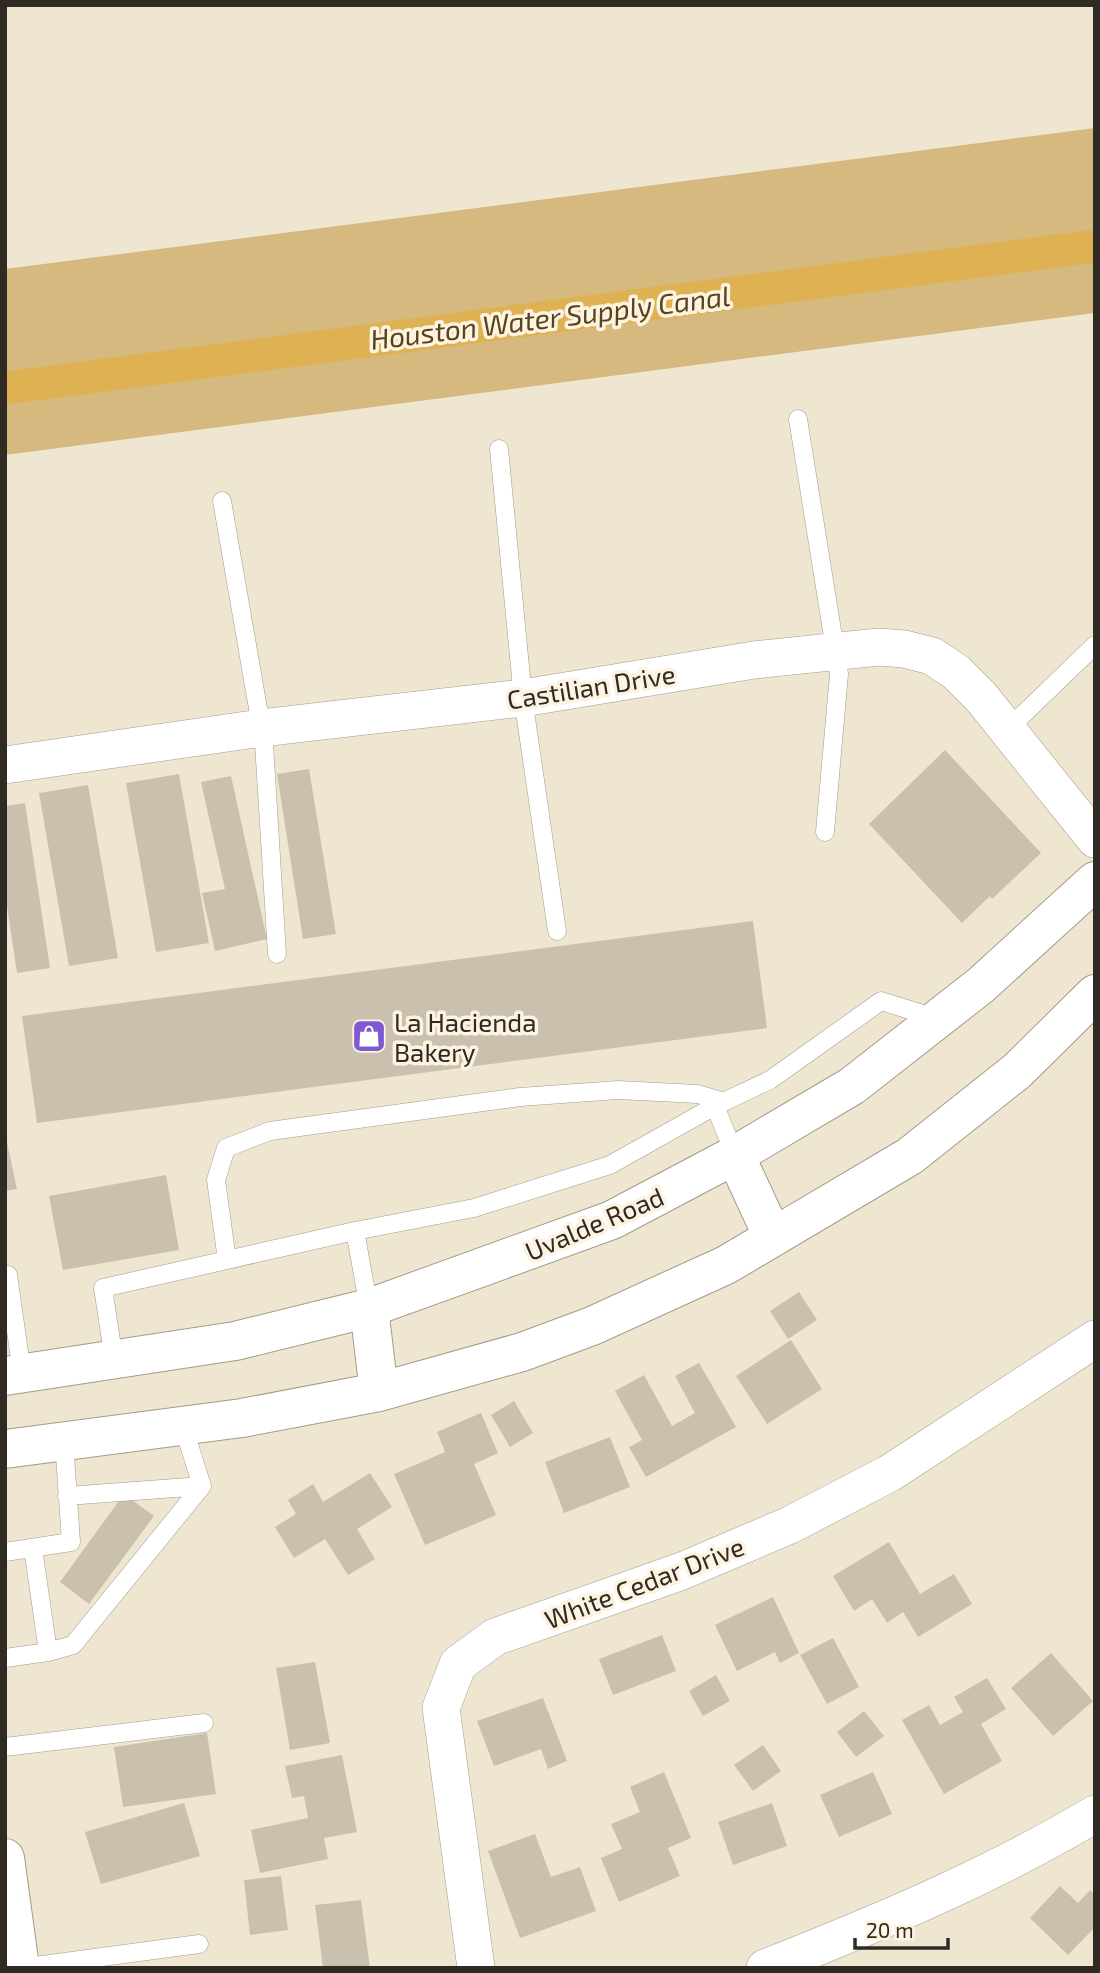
<svg xmlns="http://www.w3.org/2000/svg" width="1100" height="1973" viewBox="0 0 1100 1973" font-family="'Exo 2',sans-serif">
  <rect width="100%" height="100%" fill="#efe6d2"/>
  <!-- green -->
  <path fill="#d6b97e" d="M1095,128v185l-1090,142v-186z"/>
  <g fill="none" stroke-linecap="round" stroke-linejoin="round">
    <!-- canal -->
    <path stroke="#deb252" stroke-width="33" d="M5,388l1090,-142"/>
  </g>
  <!-- building -->
  <path fill="#c9c0ad" d="M945,750l96,103 -49,46 -2,-3 -28,27 -93,-99z
    M309,769l27,165 -33,5 -26,-165z
    M179,774l30,169 -53,9 -30,-169z
    M231,776l36,163 -52,12 -13,-58 23,-4 -24,-107z
    M88,785l30,173 -49,8 -30,-173z
    M25,803l25,165 -33,5 -12,-80v-87z
    M753,921l14,107 -730,95 -15,-107z
    M5,1133l12,56 -12,2z
    M166,1175l13,75 -116,20 -14,-74z
    M799,1292l18,28 -29,19 -18,-28z
    M791,1340l31,49 -55,35 -31,-48z
    M699,1363l37,64 -90,50 -17,-30 13,-7 -27,-49 29,-16 28,51 23,-13 -20,-37z
    M514,1401l19,32 -23,14 -19,-32z
    M481,1413l17,40 -24,11 22,51 -71,30 -31,-71 51,-22 -8,-20z
    M610,1437l20,50 -66,26 -19,-51z
    M370,1473l22,34 -35,22 18,30 -27,16 -23,-36 -31,19 -19,-31 21,-13 -8,-14 25,-16 10,18z
    M124,1494l30,22 -65,88 -29,-22z
    M889,1542l31,52 34,-20 18,30 -54,33 -15,-25 -16,11 -15,-24 -18,12 -21,-35z
    M773,1597l26,56 -19,10 -5,-11 -38,19 -22,-46z
    M662,1635l14,36 -63,24 -14,-36z
    M833,1638l26,49 -32,17 -27,-49z
    M1051,1653l42,48 -40,35 -42,-48z
    M315,1662l15,81 -40,7 -14,-82z
    M716,1675l14,26 -27,15 -14,-25z
    M987,1678l19,31 -25,15 21,37 -58,33 -42,-74 27,-15 11,20 23,-13 -9,-15z
    M543,1698l24,63 -19,8 -7,-20 -47,17 -17,-45z
    M864,1711l20,25 -28,21 -19,-25z
    M207,1733l9,61 -93,13 -9,-60z
    M763,1745l18,26 -28,20 -19,-26z
    M342,1755l15,77 -33,6 4,21 -68,14 -9,-43 57,-12 -4,-22 -12,2 -7,-32z
    M664,1772l27,66 -23,10 12,28 -61,26 -18,-44 21,-9 -11,-25 29,-12 -10,-25z
    M873,1772l19,42 -53,23 -19,-42z
    M184,1803l16,53 -99,28 -16,-52z
    M772,1803l15,43 -54,19 -15,-43z
    M535,1834l16,43 29,-10 16,44 -76,27 -32,-87z
    M281,1876l7,54 -38,5 -6,-55z
    M1060,1886l18,17 12,-13 5,5v32l-27,28 -38,-37z
    M361,1900l9,68h-47l-8,-63z"/>
  <g fill="none" stroke-linecap="round" stroke-linejoin="round">
    <!-- lane casing -->
    <g stroke="#a49b89" stroke-width="19">
      <path id="lane" d="M798,419l41,255 -14,158
        M499,449l24,249 34,233
        M222,501l42,242 13,211
        M1008,729l87,-84
        M715,1106l20,49
        M355,1231l14,77
        M227,1260l-11,-80 10,-32 44,-17 250,-34 98,-7 80,4 26,8
        M5,1275h3l14,98
        M114,1360l-11,-72 252,-57 119,-23 136,-43 105,-59 55,-26 111,-79 58,18
        M67,1496l135,-10
        M33,1548l15,104
        M5,1552l66,-10 -7,-101
        M5,1658l43,-6 25,-7 129,-159 -19,-60
        M5,1747l199,-24
        M20,1968l179,-24"/>
    </g>
    <!-- street casing -->
    <g stroke="#a49b89" stroke-width="38">
      <path id="street" d="M5,765l256,-37 262,-30 231,-38 125,-13 25,2 28,7 24,16 25,25 114,142
        M476,1968l-35,-260 17,-44 37,-27 187,-66 108,-46 100,-52 205,-134
        M765,1968c114,-45 224,-91 330,-154"/>
    </g>
    <!-- secondary casing -->
    <g stroke="#a49b89" stroke-width="40">
      <path id="secondary" d="M735,1155l38,82
        M369,1308l10,84
        M5,1376l230,-35 134,-33 243,-88 123,-65 117,-69 129,-101 114,-104
        M5,1449l237,-31 137,-26 143,-40 70,-26 134,-61 184,-109 107,-85 78,-77
        M5,1858l15,110"/>
    </g>
    <!-- lane -->
    <use href="#lane" stroke="#fff" stroke-width="18"/>
    <!-- street -->
    <use href="#street" stroke="#fff" stroke-width="37"/>
    <!-- secondary -->
    <use href="#secondary" stroke="#fff" stroke-width="38"/>
  </g>
  <!-- icons -->
  <defs>
    <g id="shop-square" transform="scale(1.75)"><rect x="-9" y="-9" width="18" height="18" rx="4" fill="#7f59d2" stroke="#fdf3e0"/><path d="M-5-2.5h2.3a2.7 3.5 0 0 1 5.4 0H5L5.5 6h-11ZM-1.5-2.5h3a1.5 2.3 0 0 0-3 0Z" fill="#fff"/></g>
  </defs>
  <g fill-rule="evenodd">
    <use href="#shop-square" x="369" y="1036"/>
  </g>
  <g text-anchor="middle" dominant-baseline="central" stroke-width="7" stroke-linejoin="round" paint-order="stroke">
    <!-- street labels -->
    <g font-size="26" fill="#2f2b24" stroke="#fdf3e0">
      <text transform="translate(591 686) rotate(-9)">Castilian Drive</text>
      <text transform="translate(594 1223) rotate(-23)">Uvalde Road</text>
      <text transform="translate(644 1582) rotate(-21)">White Cedar Drive</text>
    </g>
    <!-- poi labels -->
    <g font-size="26" fill="#2f2b24" stroke="#fdf3e0" text-anchor="start">
      <text x="394" y="1021">La Hacienda<tspan x="394" dy="30">Bakery</tspan></text>
    </g>
    <!-- water labels -->
    <g font-size="28" font-style="italic" fill="#57441c" stroke="#fdf3e0">
      <text transform="translate(550 317) rotate(-7)">Houston Water Supply Canal</text>
    </g>
  </g>
  <!-- border -->
  <rect width="1100" height="1973" fill="none" stroke="#2f2b24" stroke-width="14"/>
  <!-- scale -->
  <path d="M855 1938v10h93v-10" fill="none" stroke="#2f2b24" stroke-width="3.5"/>
  <text x="866" y="1938" font-size="21" fill="#2f2b24" stroke="#fdf3e0" stroke-width="5" paint-order="stroke">20 m</text>
</svg>
